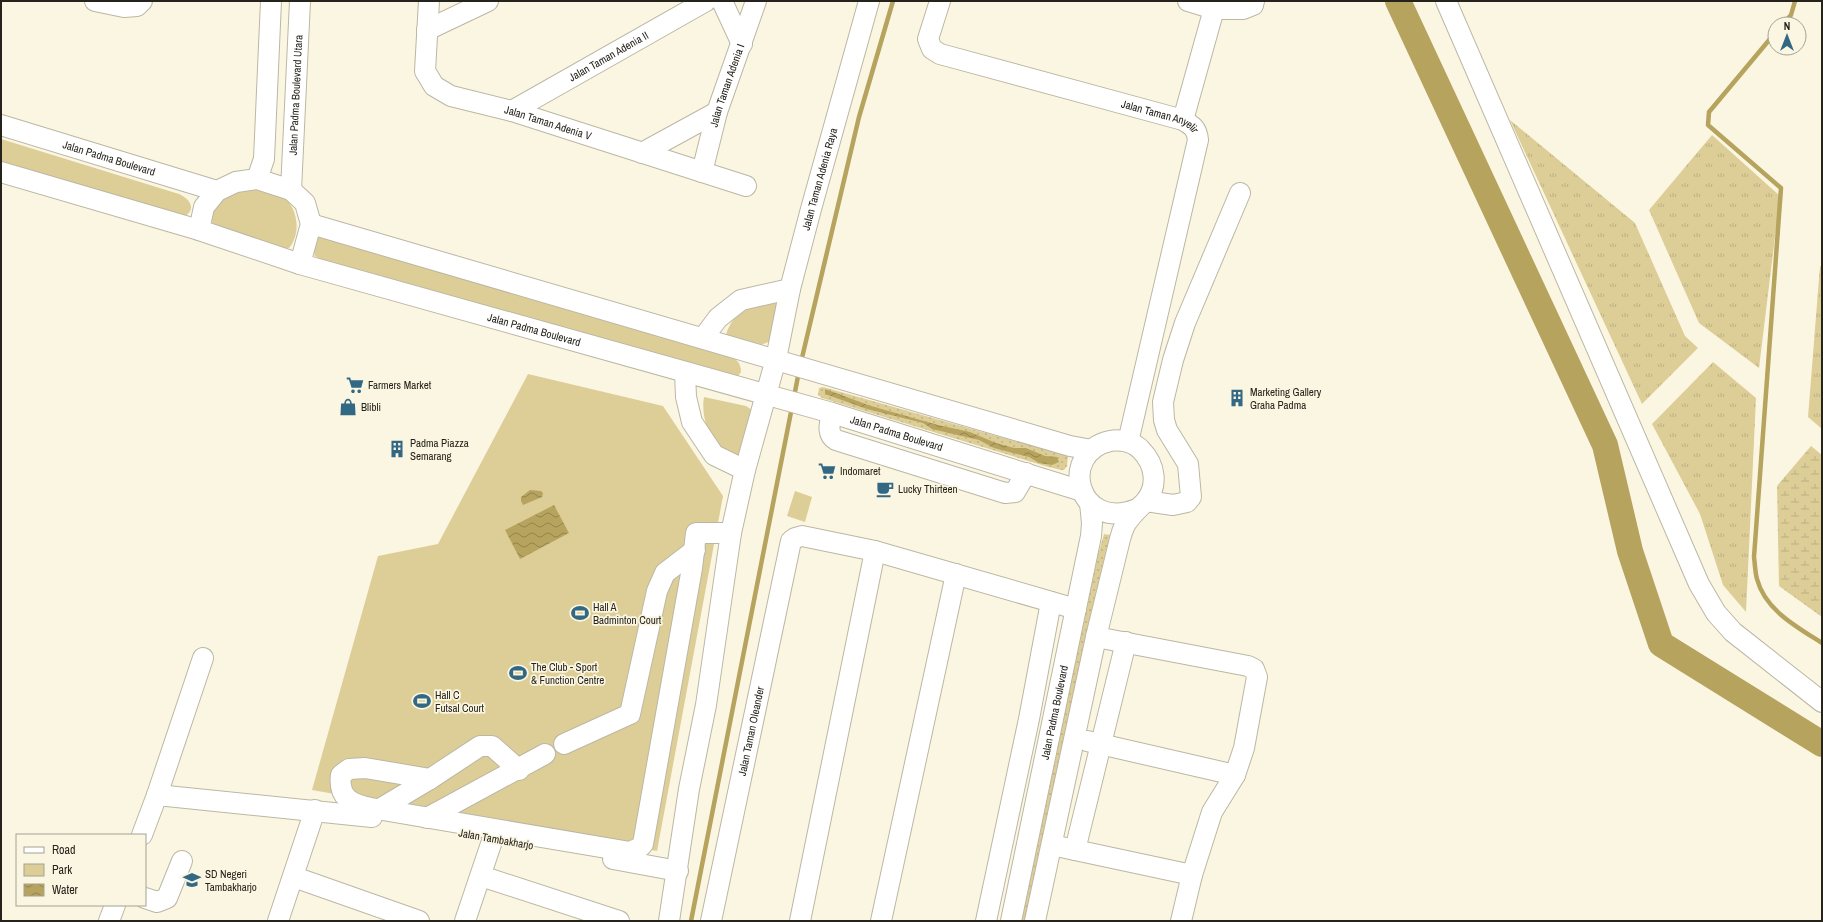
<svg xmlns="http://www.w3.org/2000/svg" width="1823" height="922" viewBox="0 0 1823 922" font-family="'Archivo Narrow',sans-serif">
  <defs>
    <pattern id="grass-tufts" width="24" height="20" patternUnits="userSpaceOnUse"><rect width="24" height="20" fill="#ddce97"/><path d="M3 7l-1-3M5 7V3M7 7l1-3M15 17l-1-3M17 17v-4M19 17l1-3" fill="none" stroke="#beb182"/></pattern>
    <pattern id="wetland-marsh" width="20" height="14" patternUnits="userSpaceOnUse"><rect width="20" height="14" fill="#ddce97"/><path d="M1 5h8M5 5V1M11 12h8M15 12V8" fill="none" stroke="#beb182"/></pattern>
    <pattern id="garden-dots" width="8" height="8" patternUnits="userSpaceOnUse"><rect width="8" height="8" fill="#ddce97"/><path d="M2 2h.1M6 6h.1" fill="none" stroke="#beb182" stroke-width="1.8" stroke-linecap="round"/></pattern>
    <pattern id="water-waves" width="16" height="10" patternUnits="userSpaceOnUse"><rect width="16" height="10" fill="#b6a35e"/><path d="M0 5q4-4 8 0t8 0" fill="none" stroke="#94844d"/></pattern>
  </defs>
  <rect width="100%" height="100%" fill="#fbf6e2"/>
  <!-- grass -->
  <path fill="url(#grass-tufts)" d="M1510,120l125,103 50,113 13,12 -56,56z
    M1712,135l68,61 -21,172 -60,-45 -50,-113z
    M1820,266l2,1v162l-14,-12z
    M1713,362l43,36 -10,214 -23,-27 -23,-71 -48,-90z"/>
  <!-- wetland -->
  <path fill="url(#wetland-marsh)" d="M1811,446l11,9v162l-43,-31 -2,-100z"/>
  <!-- park -->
  <path fill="#ddce97" d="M1,139l178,55c11,5 18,15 5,23l-183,-53z
    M256,187c8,3 17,4 24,8 18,10 22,38 9,53h-8l-65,-22 -5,-5c1,-22 28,-30 45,-34z
    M320,236l408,119c8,4 13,7 13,17l-5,7 -416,-120 -5,-3c-3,-8 -1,-15 5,-20z
    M774,303l6,1 -9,37 -10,4 -36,-6c6,-28 25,-32 49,-36z
    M528,374l135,32 60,90 -66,355 -345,-61 66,-234 60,-12z
    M704,397l42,9 6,4 -6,49c-8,-3 -19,-7 -26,-12 -13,-10 -19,-35 -16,-50z
    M795,491l17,6 -7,25 -18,-6z"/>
  <!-- garden -->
  <path fill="url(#garden-dots)" d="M823,387l245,69 -1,10 -3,4h-3l-16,-4 -223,-68 -4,-3 1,-7z
    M1104,534l7,1 2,4 -83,382h-11l79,-366z"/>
  <!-- water -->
  <path fill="url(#water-waves)" d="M825,389l46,17 67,19 32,7 26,11 18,5h12l19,8 12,1 2,5 -7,3 -13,-2 -10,-6 -35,-9 -15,-8 -47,-11 -9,-6 -56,-14 -42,-15z
    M530,490l11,1 2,2 -1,4 -19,8 -2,-4v-4z
    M554,505l15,28 -49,26 -15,-29z"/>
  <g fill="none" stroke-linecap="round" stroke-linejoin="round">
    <!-- stream -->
    <path stroke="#b6a35e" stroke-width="4.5" d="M1783,24l8,-9 4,-14
      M1775,33l-66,79 -1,13 73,63 -27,369c1,7 1,15 3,22 8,31 40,48 65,64
      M801,362l58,-245 34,-116
      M794,397l5,-26
      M691,921l101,-514"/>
    <!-- river -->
    <path stroke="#b6a35e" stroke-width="26" d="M1398,1l207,444 25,106 31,93 161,100"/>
    <!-- minor casing -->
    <g stroke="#bcb7a4" stroke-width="22">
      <g id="minor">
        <path d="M95,1l29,6 13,-1 5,-5"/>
        <path id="s1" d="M429,1l-4,70 9,15 17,10 61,15 234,75"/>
        <path d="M722,1l20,43"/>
        <path id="s2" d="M940,1l-12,38 4,10 8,5 243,66c10,6 14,9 15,20l-70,302"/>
        <path d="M1188,1l26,8"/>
        <path d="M1446,1l253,583 17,29 17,19 89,70"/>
        <path d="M427,30l61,-29"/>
        <path id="s3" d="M512,111l194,-110"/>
        <path d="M1183,120l31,-111h29l10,-4 1,-4"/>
        <path id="s4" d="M1,125l216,66"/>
        <path d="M642,153l75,-41"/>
        <path id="s5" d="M1,172l198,58 101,34 532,149 250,78"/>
        <path id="s6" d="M702,172l15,-60 39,-111"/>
        <path d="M257,179l7,-20 7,-158"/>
        <path id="s7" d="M291,190l9,-189"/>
        <path d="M311,224l759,222 22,4"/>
        <path d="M199,230l5,-23 13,-16 19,-9 21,-3 34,11 14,13 6,21 -11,40"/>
        <path d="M703,338l15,-20 23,-18 49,-11"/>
        <path d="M685,372l1,25 6,25 22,33 31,15"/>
        <path d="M832,413c-2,10 -6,21 4,27l169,53 10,-1 11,-19"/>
        <path d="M1146,501l27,4 14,-3 4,-5 -3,-33 -21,-34 -3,-10 -1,-18 10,-42 12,-37 55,-130"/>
        <path d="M1096,637l152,29 6,3 3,8 -13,71 -9,27 -23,37 -20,63 -11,46"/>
        <path d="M1087,741l148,34"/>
        <path d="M564,744l66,-30 27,-123 8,-18 30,-23"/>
        <path d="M430,779l-65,-11 -16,1 -8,6c-3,23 10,29 30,33l259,44 9,-4 4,-4 49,-276 4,-35h35"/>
        <path d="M157,795l46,-137"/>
        <path d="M378,810l52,-31 50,-33h12l27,24"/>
        <path d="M427,818l118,-64"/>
        <path d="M142,835l15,-40 215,22"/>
        <path d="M1061,847l131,28"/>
        <path d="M1075,850l51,-208"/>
        <path d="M613,859l65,12"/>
        <path d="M481,876l138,45"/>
        <path d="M294,877l125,44"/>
        <path d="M145,898l12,4 10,-4 15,-37"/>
        <path d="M109,921l6,-16"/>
        <path d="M278,921l37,-111"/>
        <path d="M465,921l28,-83"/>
        <path id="s8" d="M669,921l20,-132 17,-84 25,-172 14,-63 31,-111 14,-70 21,-80 58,-208"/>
        <path id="s9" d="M711,921l80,-380 4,-3 7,-2 73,15 201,58"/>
        <path d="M800,921l75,-370"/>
        <path d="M881,921l75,-347"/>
        <path d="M986,921l43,-202 22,-117"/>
        <path id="s10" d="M1011,921l80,-385 1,-13 -2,-20"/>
        <path d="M1035,921l61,-284 24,-98c1,-4 3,-10 5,-14 5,-9 13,-16 20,-23 14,-16 10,-38 -4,-52 -7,-8 -20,-11 -31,-9 -53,12 -32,92 27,68"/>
      </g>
    </g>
    <!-- minor -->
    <use href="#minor" stroke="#fff" stroke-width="20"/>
  </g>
  <!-- icons -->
  <defs>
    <g id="supermarket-bare" transform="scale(1.38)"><path d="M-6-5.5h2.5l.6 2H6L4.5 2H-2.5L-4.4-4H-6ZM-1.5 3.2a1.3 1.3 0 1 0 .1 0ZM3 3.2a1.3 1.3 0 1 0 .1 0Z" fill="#336884" stroke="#fbf6e2" stroke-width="2.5" paint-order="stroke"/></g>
    <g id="building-bare" transform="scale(1.38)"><path d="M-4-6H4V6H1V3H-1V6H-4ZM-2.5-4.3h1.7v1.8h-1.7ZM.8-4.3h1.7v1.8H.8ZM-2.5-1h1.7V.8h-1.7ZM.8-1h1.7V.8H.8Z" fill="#336884" stroke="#fbf6e2" stroke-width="2.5" paint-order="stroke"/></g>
    <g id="shop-bare" transform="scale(1.38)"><path d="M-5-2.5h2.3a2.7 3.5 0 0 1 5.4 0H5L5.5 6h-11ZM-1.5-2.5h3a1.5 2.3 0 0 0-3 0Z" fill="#336884" stroke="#fbf6e2" stroke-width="2.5" paint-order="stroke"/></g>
    <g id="cafe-bare" transform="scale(1.38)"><path d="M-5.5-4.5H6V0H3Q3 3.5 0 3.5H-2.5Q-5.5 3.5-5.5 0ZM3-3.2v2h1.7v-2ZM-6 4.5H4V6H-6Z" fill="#336884" stroke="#fbf6e2" stroke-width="2.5" paint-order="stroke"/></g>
    <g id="stadium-bare" transform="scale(1.38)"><path d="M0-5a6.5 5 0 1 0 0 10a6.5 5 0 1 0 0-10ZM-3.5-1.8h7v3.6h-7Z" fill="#336884" stroke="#fbf6e2" stroke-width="2.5" paint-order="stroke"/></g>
    <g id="school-bare" transform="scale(1.38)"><path d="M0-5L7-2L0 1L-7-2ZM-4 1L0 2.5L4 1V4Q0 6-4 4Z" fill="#336884" stroke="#fbf6e2" stroke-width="2.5" paint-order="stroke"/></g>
  </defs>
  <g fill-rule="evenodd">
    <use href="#supermarket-bare" x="355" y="385"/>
    <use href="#building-bare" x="1237" y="398"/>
    <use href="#shop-bare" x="348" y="407"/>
    <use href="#building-bare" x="397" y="449"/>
    <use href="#supermarket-bare" x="827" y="471"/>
    <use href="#cafe-bare" x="885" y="489"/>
    <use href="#stadium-bare" x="580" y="613"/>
    <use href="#stadium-bare" x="518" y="673"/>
    <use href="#stadium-bare" x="422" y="701"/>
    <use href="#school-bare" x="192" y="880"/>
  </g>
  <g text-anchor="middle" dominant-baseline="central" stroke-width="3.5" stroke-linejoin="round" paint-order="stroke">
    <!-- street labels -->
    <g font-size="11" fill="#25231c" stroke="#fbf6e2">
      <text stroke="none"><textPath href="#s3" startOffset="111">Jalan Taman Adenia II</textPath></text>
      <text stroke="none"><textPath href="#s6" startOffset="90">Jalan Taman Adenia I</textPath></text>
      <text stroke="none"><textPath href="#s7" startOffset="95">Jalan Padma Boulevard Utara</textPath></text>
      <text stroke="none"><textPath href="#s2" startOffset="289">Jalan Taman Anyelir</textPath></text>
      <text stroke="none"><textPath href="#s1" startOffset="208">Jalan Taman Adenia V</textPath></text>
      <text stroke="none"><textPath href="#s4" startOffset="113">Jalan Padma Boulevard</textPath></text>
      <text stroke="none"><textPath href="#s8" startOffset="758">Jalan Taman Adenia Raya</textPath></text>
      <text stroke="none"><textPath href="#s5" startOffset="556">Jalan Padma Boulevard</textPath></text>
      <text stroke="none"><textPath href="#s5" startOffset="933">Jalan Padma Boulevard</textPath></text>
      <text stroke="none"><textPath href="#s10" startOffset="213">Jalan Padma Boulevard</textPath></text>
      <text stroke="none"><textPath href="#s9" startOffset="194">Jalan Taman Oleander</textPath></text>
      <text transform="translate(496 839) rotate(10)">Jalan Tambakharjo</text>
    </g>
    <!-- poi labels -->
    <g font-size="11" fill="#25231c" stroke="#fbf6e2" text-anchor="start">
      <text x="368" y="385">Farmers Market</text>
      <text x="1250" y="392">Marketing Gallery<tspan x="1250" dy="13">Graha Padma</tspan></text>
      <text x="361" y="407">Blibli</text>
      <text x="410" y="443">Padma Piazza<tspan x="410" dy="13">Semarang</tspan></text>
      <text x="840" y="471">Indomaret</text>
      <text x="898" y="489">Lucky Thirteen</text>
      <text x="593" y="607">Hall A<tspan x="593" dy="13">Badminton Court</tspan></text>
      <text x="531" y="667">The Club - Sport<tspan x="531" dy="13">&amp; Function Centre</tspan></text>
      <text x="435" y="695">Hall C<tspan x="435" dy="13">Futsal Court</tspan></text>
      <text x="205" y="874">SD Negeri<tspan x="205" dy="13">Tambakharjo</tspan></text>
    </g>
  </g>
  <!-- border -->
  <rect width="1823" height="922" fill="none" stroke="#25231c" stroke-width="4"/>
  <!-- legend -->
  <rect x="16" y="834" width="130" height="72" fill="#fbf6e2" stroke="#a5a293"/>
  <rect x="24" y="847" width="20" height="6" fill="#ffffff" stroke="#a5a293"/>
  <text x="52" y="854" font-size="12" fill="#25231c">Road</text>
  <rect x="24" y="864" width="20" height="12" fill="#ddce97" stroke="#a5a293"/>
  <text x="52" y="874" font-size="12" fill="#25231c">Park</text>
  <rect x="24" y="884" width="20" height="12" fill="url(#water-waves)" stroke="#a5a293"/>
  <text x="52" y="894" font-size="12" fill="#25231c">Water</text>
  <!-- north arrow -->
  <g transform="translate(1787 36)"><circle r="19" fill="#fbf6e2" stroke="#a5a293"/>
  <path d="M0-3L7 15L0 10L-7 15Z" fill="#336884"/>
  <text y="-6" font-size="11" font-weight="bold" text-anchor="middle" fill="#25231c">N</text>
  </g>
</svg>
